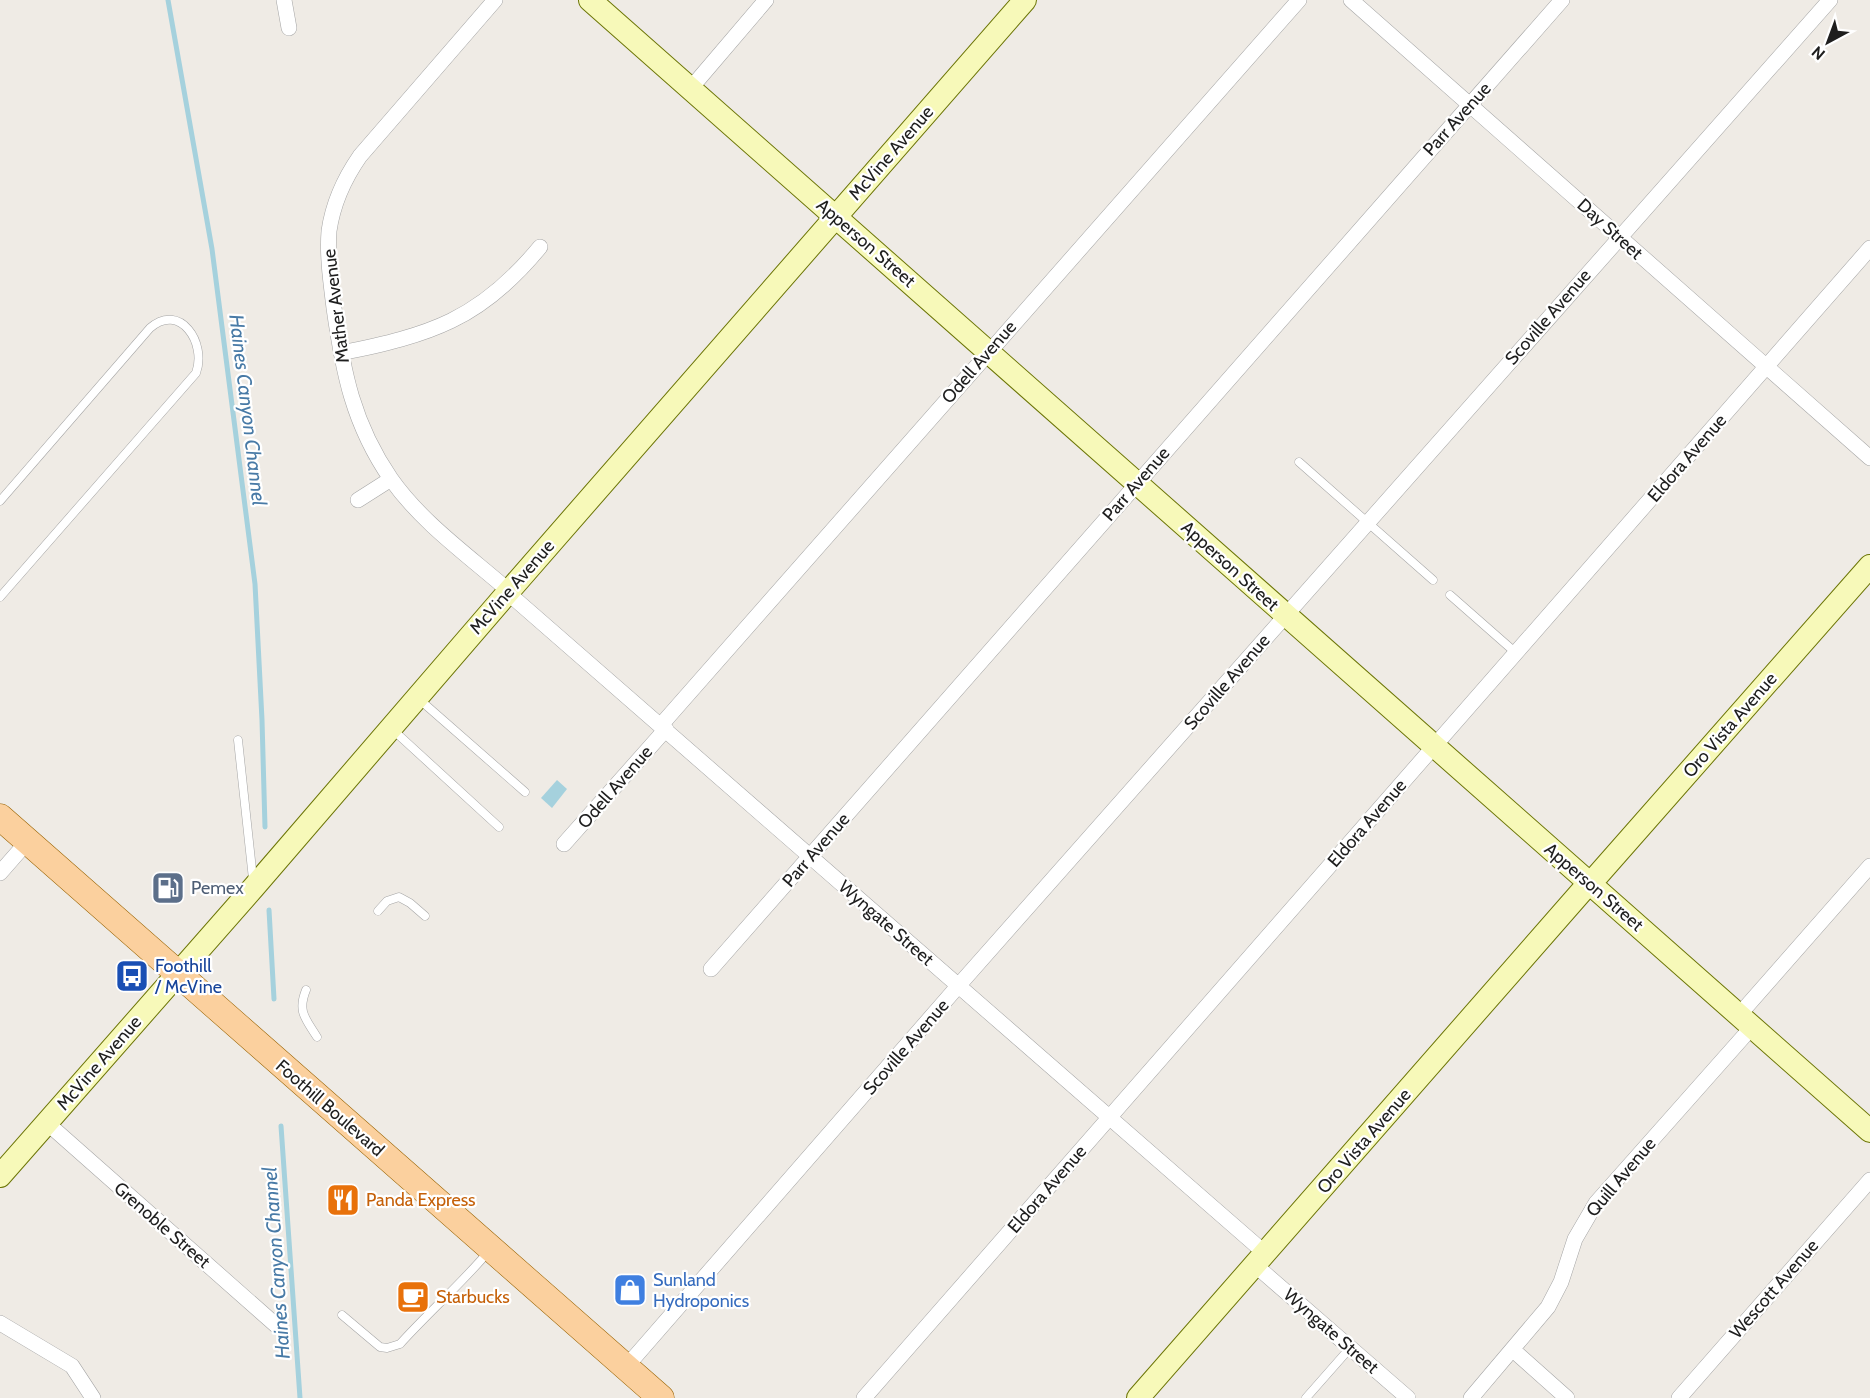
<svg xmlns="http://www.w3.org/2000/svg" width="1870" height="1398" viewBox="0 0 1870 1398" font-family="Cabin,sans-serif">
  <rect width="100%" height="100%" fill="#efebe5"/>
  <!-- water -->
  <path fill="#a5d1dd" d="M557,780l10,9 -15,19 -11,-10z"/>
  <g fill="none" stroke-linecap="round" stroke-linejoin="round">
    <!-- stream -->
    <path stroke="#a5d1dd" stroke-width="5" d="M168,0l44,249 43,335 7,136 3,107
      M269,910l5,89
      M281,1126l19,272"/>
    <!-- lane casing -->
    <g stroke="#a5a5a5" stroke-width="9">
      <path id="lane" d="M1299,462l134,118
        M0,501l150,-173c30,-26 57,15 46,45l-196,224
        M1450,595l66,58
        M420,700l105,92
        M392,729l107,98
        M238,740l15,139
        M378,911l9,-10 12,-4 11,6 15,13
        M306,990c-9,22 0,29 11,47
        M342,1315l38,32 7,1 13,-4c29,-32 61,-60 89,-93
        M1306,1398l44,-50"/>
    </g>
    <!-- street casing -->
    <g stroke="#a5a5a5" stroke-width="16">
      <path id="street" d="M284,0l5,28
        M495,0l-135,156c-16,23 -27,47 -31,75 -2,26 2,52 5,77 9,64 19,116 57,171 31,44 78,77 118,112
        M1351,0l519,458
        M691,88l75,-88
        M341,353c89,-18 139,-33 199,-106
        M358,500l33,-21
        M508,593l757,660
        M661,725l638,-725
        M564,844l102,-115
        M0,873l28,-32
        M711,969l851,-969
        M1739,1015l131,-149
        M46,1122l232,205
        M1255,1265l153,133
        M0,1323l72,43 21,32
        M1513,1350l54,48
        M626,1367l333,-382 871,-985
        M864,1398l1006,-1150
        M1471,1398l77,-91 13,-25 14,-43 21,-36 156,-176
        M1679,1398l191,-218"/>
    </g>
    <!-- secondary casing -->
    <g stroke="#6c7506" stroke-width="24">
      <path id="secondary" d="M590,0l1280,1131
        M1590,884l280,-318
        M0,1176l254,-289 255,-296 516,-591
        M1138,1398l451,-515"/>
    </g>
    <!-- primary casing -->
    <g stroke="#986201" stroke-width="27">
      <path id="primary" d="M0,817l661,581"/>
    </g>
    <!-- lane -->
    <use href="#lane" stroke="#fff" stroke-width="8"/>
    <!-- street -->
    <use href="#street" stroke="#fff" stroke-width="15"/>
    <!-- secondary -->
    <use href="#secondary" stroke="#f7f9b9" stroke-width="22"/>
    <!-- primary -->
    <use href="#primary" stroke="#fbd09e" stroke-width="26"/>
  </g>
  <!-- icons -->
  <defs>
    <g id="fuel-square" transform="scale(1.725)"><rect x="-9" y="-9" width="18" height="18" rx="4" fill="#5c6f8a" stroke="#fff"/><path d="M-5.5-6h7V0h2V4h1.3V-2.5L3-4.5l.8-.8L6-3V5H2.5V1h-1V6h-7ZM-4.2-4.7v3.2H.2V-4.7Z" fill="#fff"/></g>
    <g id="bus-square" transform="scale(1.725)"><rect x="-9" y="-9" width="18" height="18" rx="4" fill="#1a4fb4" stroke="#fff"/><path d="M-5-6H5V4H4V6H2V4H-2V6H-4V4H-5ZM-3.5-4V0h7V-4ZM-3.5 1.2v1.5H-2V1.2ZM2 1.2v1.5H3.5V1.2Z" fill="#fff"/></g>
    <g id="restaurant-square" transform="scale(1.725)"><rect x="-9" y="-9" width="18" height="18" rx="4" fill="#e8710a" stroke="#fff"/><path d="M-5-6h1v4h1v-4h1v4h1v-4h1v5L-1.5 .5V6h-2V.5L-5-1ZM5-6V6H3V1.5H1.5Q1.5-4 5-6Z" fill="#fff"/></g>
    <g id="shop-square" transform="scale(1.725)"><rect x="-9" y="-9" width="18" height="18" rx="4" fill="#3f7fe0" stroke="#fff"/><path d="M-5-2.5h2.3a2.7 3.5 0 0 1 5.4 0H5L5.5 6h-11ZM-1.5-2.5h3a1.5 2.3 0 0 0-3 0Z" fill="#fff"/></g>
    <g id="cafe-square" transform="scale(1.725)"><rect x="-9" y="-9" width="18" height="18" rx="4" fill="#e8710a" stroke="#fff"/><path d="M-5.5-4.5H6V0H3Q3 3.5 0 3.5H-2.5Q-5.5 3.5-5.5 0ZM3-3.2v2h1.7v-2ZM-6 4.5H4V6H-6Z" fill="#fff"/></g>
  </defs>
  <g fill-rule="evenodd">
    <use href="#fuel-square" x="168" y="888"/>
    <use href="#bus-square" x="132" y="976"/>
    <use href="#restaurant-square" x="343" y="1200"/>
    <use href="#shop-square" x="630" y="1290"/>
    <use href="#cafe-square" x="413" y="1297"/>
  </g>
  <g text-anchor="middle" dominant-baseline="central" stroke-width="4.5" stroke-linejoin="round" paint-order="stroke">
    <!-- street labels -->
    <g font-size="18" fill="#1e1e1e" stroke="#fff">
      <text transform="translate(1457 119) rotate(-48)">Parr Avenue</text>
      <text transform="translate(891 153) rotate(-49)">McVine Avenue</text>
      <text transform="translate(1610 229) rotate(42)">Day Street</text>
      <text transform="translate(866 243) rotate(41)">Apperson Street</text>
      <text transform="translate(336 306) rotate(-97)">Mather Avenue</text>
      <text transform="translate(1548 317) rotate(-49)">Scoville Avenue</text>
      <text transform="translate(979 362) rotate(-49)">Odell Avenue</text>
      <text transform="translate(1687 458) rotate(-49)">Eldora Avenue</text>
      <text transform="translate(1136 484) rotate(-49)">Parr Avenue</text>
      <text transform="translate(1230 566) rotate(42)">Apperson Street</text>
      <text transform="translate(512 587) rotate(-49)">McVine Avenue</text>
      <text transform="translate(1227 682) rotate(-49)">Scoville Avenue</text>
      <text transform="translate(1730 725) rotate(-49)">Oro Vista Avenue</text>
      <text transform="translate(615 787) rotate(-49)">Odell Avenue</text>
      <text transform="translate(1367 823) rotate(-49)">Eldora Avenue</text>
      <text transform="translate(816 850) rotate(-49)">Parr Avenue</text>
      <text transform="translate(1594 887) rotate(41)">Apperson Street</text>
      <text transform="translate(886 923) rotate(41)">Wyngate Street</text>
      <text transform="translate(906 1047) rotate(-49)">Scoville Avenue</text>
      <text transform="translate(99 1063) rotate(-49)">McVine Avenue</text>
      <text transform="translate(330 1108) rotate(41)">Foothill Boulevard</text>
      <text transform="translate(1364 1141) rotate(-49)">Oro Vista Avenue</text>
      <text transform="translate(1621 1177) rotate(-50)">Quill Avenue</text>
      <text transform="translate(1047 1189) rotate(-49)">Eldora Avenue</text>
      <text transform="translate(162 1225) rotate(41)">Grenoble Street</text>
      <text transform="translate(1774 1289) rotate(-49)">Wescott Avenue</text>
      <text transform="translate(1331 1331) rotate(41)">Wyngate Street</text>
    </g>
    <!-- service labels -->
    <g font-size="18" fill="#4e5e75" stroke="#fff" text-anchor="start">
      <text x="191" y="888">Pemex</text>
    </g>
    <!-- transit labels -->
    <g font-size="18" fill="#164399" stroke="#fff" text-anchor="start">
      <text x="155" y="966">Foothill<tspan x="155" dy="21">/ McVine</tspan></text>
    </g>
    <!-- food labels -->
    <g font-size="18" fill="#c56008" stroke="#fff" text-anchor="start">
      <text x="366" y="1200">Panda Express</text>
      <text x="436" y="1297">Starbucks</text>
    </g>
    <!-- shop labels -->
    <g font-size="18" fill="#366cbe" stroke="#fff" text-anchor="start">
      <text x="653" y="1280">Sunland<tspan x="653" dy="21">Hydroponics</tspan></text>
    </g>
    <!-- water labels -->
    <g font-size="20" font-style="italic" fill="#487aa6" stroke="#fff">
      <text transform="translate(248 410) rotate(83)">Haines Canyon Channel</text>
      <text transform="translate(276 1263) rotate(-94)">Haines Canyon Channel</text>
    </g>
  </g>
  <!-- north arrow -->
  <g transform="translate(1828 42) rotate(221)" stroke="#ffffff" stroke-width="4.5" paint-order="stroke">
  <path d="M0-4.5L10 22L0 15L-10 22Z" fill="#1e1e1e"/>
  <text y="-9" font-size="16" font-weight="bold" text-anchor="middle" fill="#1e1e1e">N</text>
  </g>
</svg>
